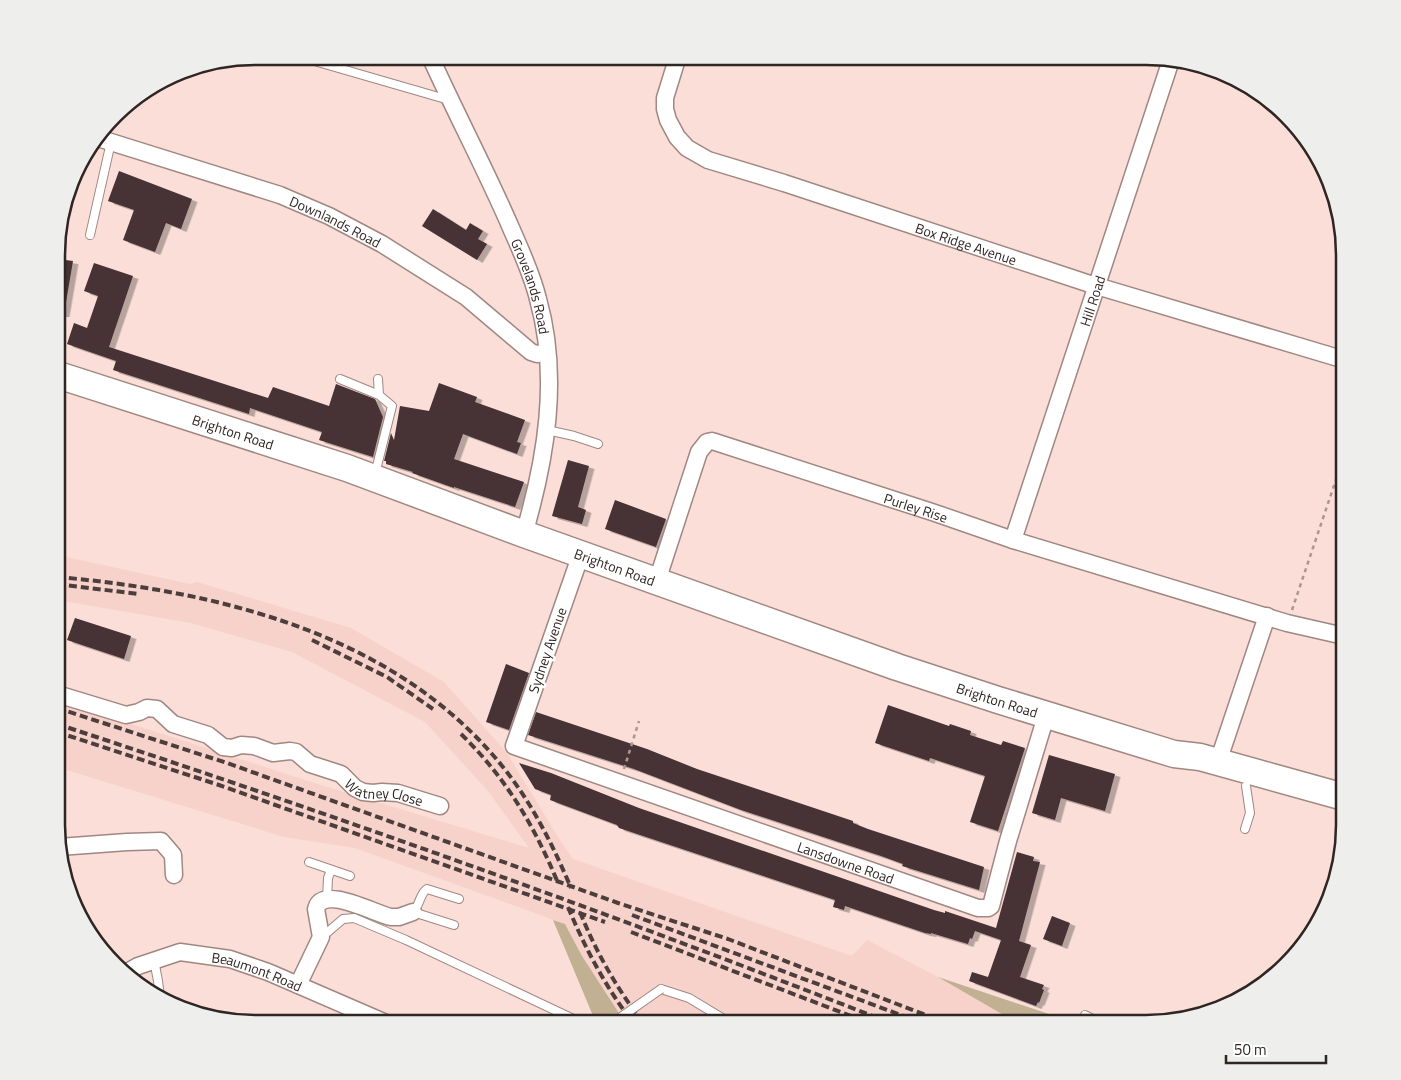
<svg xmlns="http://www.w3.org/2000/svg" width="1401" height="1080" viewBox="0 0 1401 1080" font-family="'Titillium Web',sans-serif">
  <defs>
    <filter id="shadow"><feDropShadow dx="5.5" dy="3" stdDeviation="0" flood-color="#0004"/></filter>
  </defs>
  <rect width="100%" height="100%" fill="#faded7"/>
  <!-- built -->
  <path fill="#f7d2ca" d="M57,555l133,29 7,-2 154,46 93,54 63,71 51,84 15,22 279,97 15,-16 71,37 81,47h-393l-44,-68 -17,-32 -210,-76 -71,-11 -227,-70v-67l267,86 205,62 -41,-57 -63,-69 -133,-70 -101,-29 -134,-23z"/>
  <!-- green -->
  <path fill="#c1b092" d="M553,920l12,4 17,32 44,68 -30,-1z
    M938,977l111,37 25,10h-55z"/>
  <!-- building -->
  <path fill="#463034" filter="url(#shadow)" d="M119,171l73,28 -11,30 -15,-6 -11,29 -32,-12 11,-30 -26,-9z
    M433,209l33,21 4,-7 13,8 -5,8 9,5 -10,16 -55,-34z
    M58,259l15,2 -9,53h-6z
    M94,263l39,13 -24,71 159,51 5,-11 56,19 7,-22 39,15 8,18 -10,40 -54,-17 3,-8 -72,-24 -1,6 -136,-44 3,-9 -49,-17 7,-21 13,5 11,-32 -14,-5z
    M439,383l38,14 -2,5 50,18 -8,22 4,1 -4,11 -54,-20 -9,25 70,23 -9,25 -61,-20v1l-42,-15 1,-1 -27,-8v-3h-2l7,-28 3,7 6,-34 29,5z
    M568,460l21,6 -11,41 8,3 -4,14 -30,-8z
    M615,500l51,19 -10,28 -51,-18z
    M75,618l56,18 -7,23 -57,-19z
    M506,664l23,9 -20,57 -23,-8z
    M888,705l61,21 1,-2 21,7 -1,4 31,10 2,-4 22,7 -27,83 -28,-9 15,-46 -55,-18 -1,3 -54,-18z
    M536,712l111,37 50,20 156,52v2l15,6 116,38 -5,23 -77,-24 1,-2 -22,-8 -140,-46 -107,-41 -106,-34z
    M1049,755l66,19 -10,37 -44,-13 -6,22 -23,-7z
    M519,763l32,10 88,35 295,102 11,3v-2l51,17 21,-76 17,5 -1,4 7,1 -21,79 12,4 -11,32 24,8 -2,4 2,1 -5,13 -1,-1 -2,4 -67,-25 3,-9 16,5 13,-37 -26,-9 -3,8 -2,-1 -2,6 -37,-11v1l-6,-1 -80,-27 -1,4 -11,-3 2,-7 -216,-72 -2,-3 -67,-25 1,-5 -16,-6z
    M1052,916l18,7 -8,23 -19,-7z"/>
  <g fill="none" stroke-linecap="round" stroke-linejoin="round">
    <!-- service casing -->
    <g stroke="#a08781" stroke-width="10">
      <path id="service" d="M297,56l152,44
        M90,235l21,-93
        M340,379l39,16
        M547,430l27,6 24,8
        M375,474l17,-68 -13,-11 -1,-16
        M1245,829l5,-16 -4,-27
        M309,862l41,14
        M327,899l1,-21 3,-8
        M454,925l-41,-13c7,-7 7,-19 14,-23l32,10
        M322,937l21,-18 11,-1 52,22 176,83
        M154,960l4,21 2,16
        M661,989l28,9 43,26
        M161,998l16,4
        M1219,1007l2,-3h9
        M1085,1015l18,9"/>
    </g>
    <!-- minor casing -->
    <g stroke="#a08781" stroke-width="19">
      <g id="minor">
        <path id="s1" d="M430,56c26,58 56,114 81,172 10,23 21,46 27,71 22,78 8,160 -14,235"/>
        <path id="s2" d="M678,56l-13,42v11l3,11 9,17 10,11 21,12 76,23 306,101 255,76"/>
        <path id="s3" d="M98,138l182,57 49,21 53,28 84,53 65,55 6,2 10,-1"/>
        <path id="s4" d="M1013,540l158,-480"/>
        <path id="s5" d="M581,554l-67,192 464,162h10l3,-2 17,-65 38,-125"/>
        <path id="s6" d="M657,581l42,-129 8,-10 5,-1 220,71 81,28 274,83 57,13"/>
        <path id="s7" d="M57,694l69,21 13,-3 8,-4 10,1 16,15 35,11 15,12 9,1 9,-3 13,1 19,7 17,-2 6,1 14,12 31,10 14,14 8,4 10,1 9,-1 16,1 42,13"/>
        <path d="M1218,762l49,-146"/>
        <path d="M59,847l68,-5 34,-1 12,14 1,20"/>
        <path id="s8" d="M124,974l14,-8 42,-14 50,7 38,13 118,51"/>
        <path d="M298,985l23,-48 -5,-28c6,-25 59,5 75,8h8l14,-5"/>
      </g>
    </g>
    <!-- trunk casing -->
    <g stroke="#a08781" stroke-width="29">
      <g id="trunk">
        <path id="s9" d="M58,375l289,93 177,66 373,133 101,33 176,54 26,3 144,40"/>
      </g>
    </g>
    <!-- path -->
    <path stroke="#ab9691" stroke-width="2.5" stroke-dasharray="4 4" stroke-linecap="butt" d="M1292,610l53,-157
      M624,769l15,-48"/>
    <!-- service -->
    <use href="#service" stroke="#fff" stroke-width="8"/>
    <!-- minor -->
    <use href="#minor" stroke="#fff" stroke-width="16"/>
    <!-- trunk -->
    <use href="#trunk" stroke="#fff" stroke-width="26"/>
    <!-- rail -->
    <path stroke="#4b3e3c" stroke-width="4" stroke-dasharray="8 4" stroke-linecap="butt" d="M57,577c160,14 334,56 441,184 32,38 54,82 73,127
      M57,584l81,10
      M312,640l75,37 46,32
      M57,708l170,55 391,140 110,36 221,85
      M57,724c281,92 561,192 836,300
      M57,732l162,53 386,137
      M461,734c45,44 73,91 97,149
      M568,907c17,41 38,81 66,117
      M580,912c16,40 37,77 64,112
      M632,915l293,109
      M631,932l241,92"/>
    <!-- service-bridge casing -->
    <g stroke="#a08781" stroke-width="10" stroke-linecap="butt">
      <path id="service-bridge" d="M611,1024l50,-35"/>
    </g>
    <!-- service-bridge -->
    <use href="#service-bridge" stroke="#fff" stroke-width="8"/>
  </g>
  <g text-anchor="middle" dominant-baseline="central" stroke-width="5" stroke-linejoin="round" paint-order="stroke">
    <!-- street labels -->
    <g font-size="14" fill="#2f2523" stroke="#fff">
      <text stroke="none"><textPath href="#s3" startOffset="252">Downlands Road</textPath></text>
      <text stroke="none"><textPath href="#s2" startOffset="396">Box Ridge Avenue</textPath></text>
      <text stroke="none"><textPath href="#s1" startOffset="252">Grovelands Road</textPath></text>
      <text stroke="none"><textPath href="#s4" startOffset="252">Hill Road</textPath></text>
      <text stroke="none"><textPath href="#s9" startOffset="184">Brighton Road</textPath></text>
      <text stroke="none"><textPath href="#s6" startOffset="368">Purley Rise</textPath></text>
      <text stroke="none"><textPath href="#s9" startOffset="589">Brighton Road</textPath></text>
      <text transform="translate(547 650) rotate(-71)">Sydney Avenue</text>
      <text stroke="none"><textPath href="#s9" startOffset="994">Brighton Road</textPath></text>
      <text stroke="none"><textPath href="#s7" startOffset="358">Watney Close</textPath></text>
      <text stroke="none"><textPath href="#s5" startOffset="555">Lansdowne Road</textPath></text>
      <text stroke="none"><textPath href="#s8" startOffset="140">Beaumont Road</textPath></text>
    </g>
  </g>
  <!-- crop -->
  <path d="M0 0H1401V1080H0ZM255 65H1146A190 190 0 0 1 1336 255V825A190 190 0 0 1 1146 1015H255A190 190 0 0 1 65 825V255A190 190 0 0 1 255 65Z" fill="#eeeeed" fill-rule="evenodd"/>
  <path fill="none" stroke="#2f2523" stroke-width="2.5" d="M255 65H1146A190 190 0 0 1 1336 255V825A190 190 0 0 1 1146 1015H255A190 190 0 0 1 65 825V255A190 190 0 0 1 255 65Z"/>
  <!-- scale -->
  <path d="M1226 1055v8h100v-8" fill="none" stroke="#2f2523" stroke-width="2.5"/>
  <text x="1234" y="1055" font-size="15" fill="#2f2523" stroke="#ffffff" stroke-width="4" paint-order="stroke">50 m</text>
</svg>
